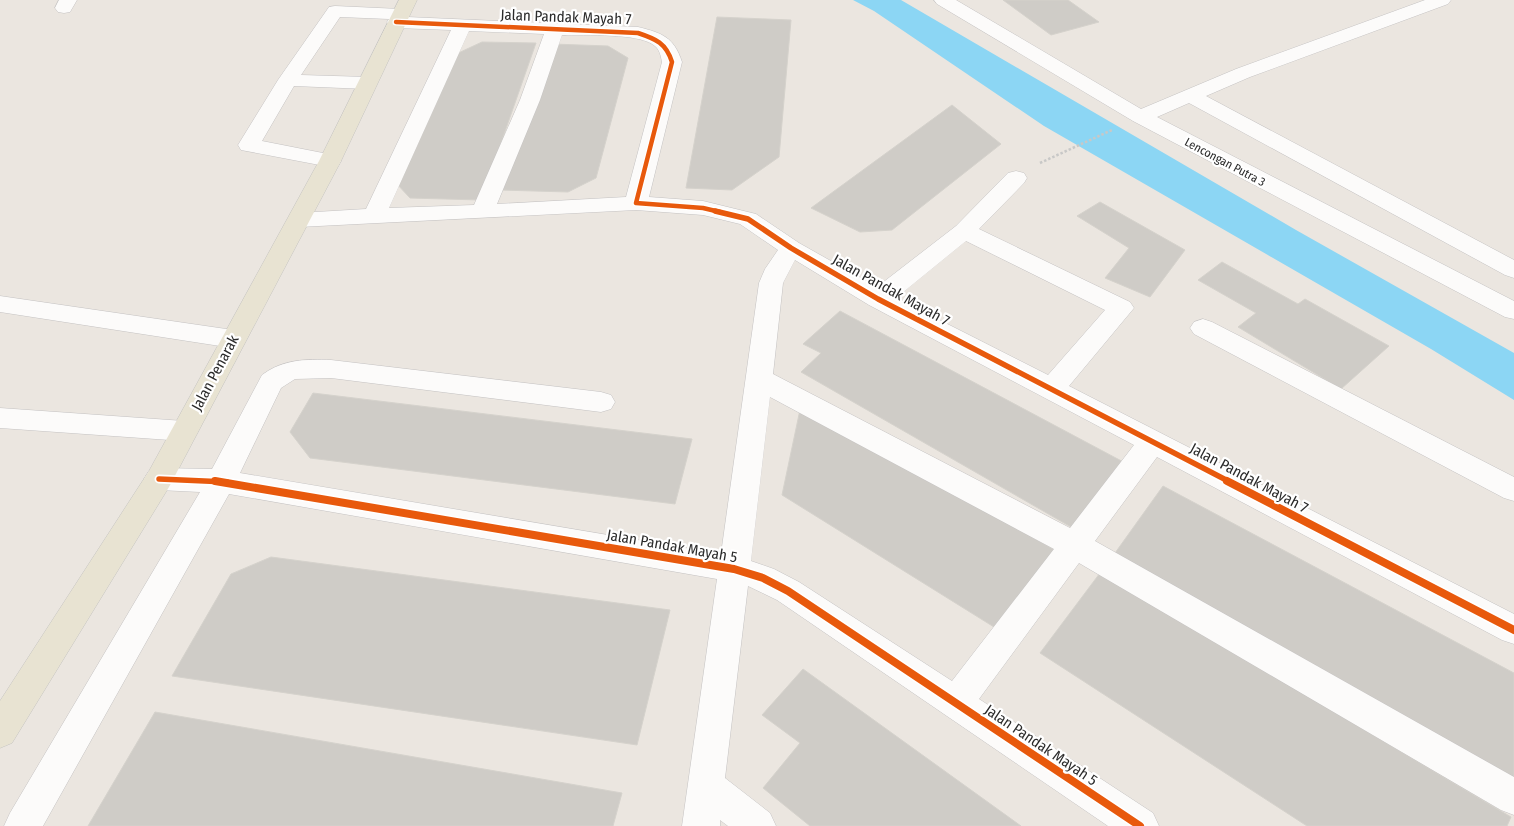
<svg xmlns="http://www.w3.org/2000/svg" width="1514" height="826" viewBox="0 0 1514 826" font-family="'Fira Sans Condensed',sans-serif">
  <rect width="100%" height="100%" fill="#ebe6e0"/>
  <!-- water -->
  <path fill="#8cd6f4" d="M853,0h48l395,230 218,123v47l-83,-51 -387,-223 -170,-115z"/>
  <!-- building -->
  <path fill="#cfccc7" stroke="#d5d2cc" d="M1003,0h65l31,22 -48,13z
    M717,17l74,3 -12,137 -47,33 -46,-2z
    M482,42l54,1 -55,157 -71,-2 -14,-15 58,-128z
    M552,44l56,2 20,12 -32,120 -28,14 -68,-2z
    M952,105l49,39 -109,86 -32,2 -49,-24z
    M1100,202l85,48 -35,47 -45,-19 24,-30 -52,-32z
    M1222,262l76,42 7,-5 84,47 -48,43 -103,-62 18,-14 -58,-33z
    M840,311l289,154 -51,66 -277,-159 20,-19 -18,-9z
    M313,393l379,46 -17,65 -365,-46 -20,-26z
    M801,405l259,148 -58,79 -220,-137z
    M1163,486l351,187v108l-399,-228z
    M271,557l399,53 -33,135 -465,-69 59,-102z
    M1100,573l411,244 -4,9h-200l-267,-173z
    M803,669l218,157h-211l-47,-38 37,-45 -38,-28z
    M155,712l467,81 -9,33h-525z"/>
  <g fill="none" stroke-linecap="round" stroke-linejoin="round">
    <!-- minor casing -->
    <g stroke="#c4c2c2" stroke-width="1">
      <path id="minor" d="M59,0h18l-7,12 -6,1 -6,-1 -3,-4z
        M934,0h22l185,109 95,-40 189,-69h26l-3,4 -198,73 -44,19 308,164v18l-9,-3 -316,-172 -32,14 357,184v18l-9,-2 -372,-196 -196,-117z
        M335,6l65,3 6,1 3,4 -2,3 231,10c24,6 36,10 44,35l-33,135 54,4 53,13 43,29 78,44 79,-61 52,-53 8,-2 8,2 3,5 -3,5 -45,46 151,73 4,6 -65,78 445,228v30l-12,-4 -345,-183 -62,84 419,236v38l-13,-5 -422,-247 -100,136 174,114 6,13h-51l-331,-226 -29,-14 -23,192 45,35 6,13h-48l-8,-6v6h-38l35,-247 -488,-85 -186,332h-39l6,-13 190,-321 -41,-2 -10,-3 -5,-8 5,-8 10,-3 53,1 50,-94c21,-16 44,-16 69,-15l270,32 10,3 4,7 -4,7 -10,3 -270,-34 -36,1 -14,9 -41,85 481,81 38,-271 6,-14 13,-19 -38,-26 -37,-9 -67,-5 -337,17 -8,-2 -3,-5 3,-5 8,-2 67,-4 85,-179 -55,-2 -6,-2 -3,-4 2,-3 -49,-2 -39,58 66,2 7,2 3,4 -3,4 -7,2 -73,-3 -32,55 76,15 3,5 -3,5 -8,1 -89,-17 -3,-5 40,-65 51,-73zM469,31l75,3 -24,66 -46,105 -85,3zM562,35c21,1 80,-3 94,12 4,4 5,10 6,15l-36,135 -129,7 43,-104zM966,241l139,69 -57,65 -152,-77zM795,260l74,45 265,140 -64,83 -297,-154 10,-91zM770,397l284,152 -102,132 -153,-99 -25,-13 -23,-8z
        M0,296l233,34 9,3 4,6 -4,6 -9,3 -233,-36z
        M1203,319l9,3 302,155v24l-10,-3 -310,-164 -4,-6 4,-6z
        M0,408l184,13 10,3 4,7 -4,7 -10,3 -184,-13z"/>
    </g>
    <!-- major casing -->
    <g stroke="#c5c4c1" stroke-width="1">
      <path id="major" d="M399,0h18l-76,161 -172,326 -157,256 -12,5v-47l149,-230 170,-310z"/>
    </g>
    <!-- path -->
    <path stroke="#c8c8c7" stroke-width="2.5" stroke-dasharray="2.5 2" stroke-linecap="butt" d="M1040,163l72,-33"/>
    <!-- minor -->
    <use href="#minor" fill="#fcfbfa" fill-rule="evenodd"/>
    <!-- major -->
    <use href="#major" fill="#e8e3d2" fill-rule="evenodd"/>
    <!-- cycleway-far2 casing -->
    <g stroke="#fff" stroke-width="7">
      <path id="cycleway-far2" d="M396,22l242,11c18,6 28,10 34,29l-36,141 67,5 17,4"/>
    </g>
    <!-- cycleway-far1 casing -->
    <g stroke="#fff" stroke-width="9">
      <path id="cycleway-far1" d="M715,211l33,8 43,29 87,51 352,183
        M159,479l68,3"/>
    </g>
    <!-- cycleway casing -->
    <g stroke="#fff" stroke-width="11">
      <path id="cycleway" d="M215,481l519,88 29,9 25,13 352,235
        M1227,481l287,149"/>
    </g>
    <!-- cycleway-far2 -->
    <use href="#cycleway-far2" stroke="#e8590c" stroke-width="4.5"/>
    <!-- cycleway-far1 -->
    <use href="#cycleway-far1" stroke="#e8590c" stroke-width="5.5"/>
    <!-- cycleway -->
    <use href="#cycleway" stroke="#e8590c" stroke-width="8"/>
  </g>
  <g text-anchor="middle" dominant-baseline="central" stroke-width="4.5" stroke-linejoin="round" paint-order="stroke">
    <!-- far-street labels -->
    <g font-size="12" fill="#2b2b2b" stroke="#fff">
      <text transform="translate(1225 162) rotate(28)">Lencongan Putra 3</text>
    </g>
    <!-- street labels -->
    <g font-size="15" fill="#2b2b2b" stroke="#fff">
      <text transform="translate(566 17) rotate(2)">Jalan Pandak Mayah 7</text>
      <text transform="translate(891 290) rotate(29)">Jalan Pandak Mayah 7</text>
      <text transform="translate(215 373) rotate(-62)">Jalan Penarak</text>
      <text transform="translate(1249 478) rotate(28)">Jalan Pandak Mayah 7</text>
      <text transform="translate(672 546) rotate(10)">Jalan Pandak Mayah 5</text>
      <text transform="translate(1041 745) rotate(34)">Jalan Pandak Mayah 5</text>
    </g>
  </g>
</svg>
